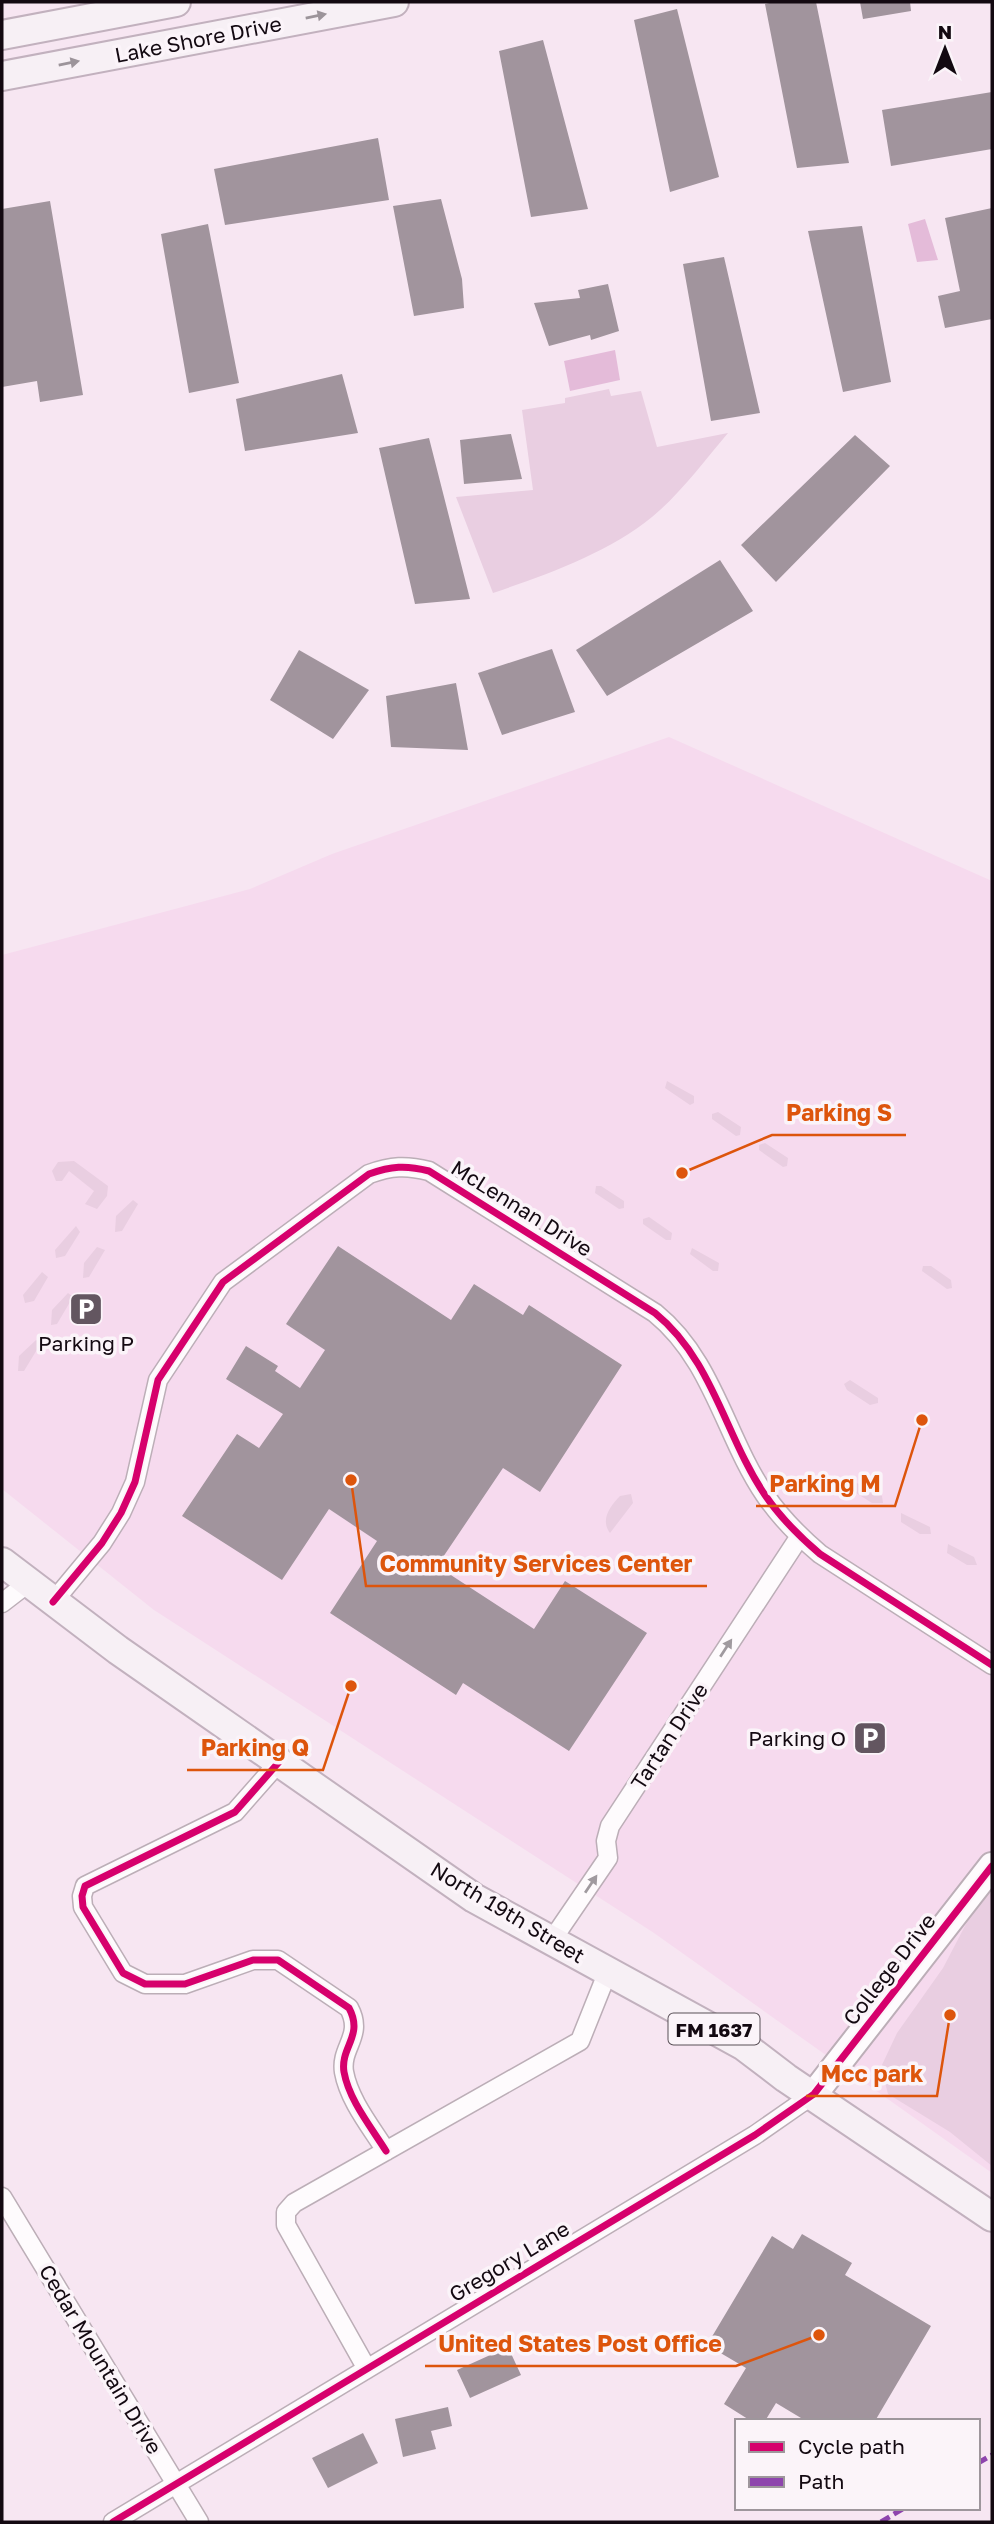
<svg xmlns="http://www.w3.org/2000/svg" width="994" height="2524" viewBox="0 0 994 2524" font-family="'Golos Text',sans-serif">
  <rect width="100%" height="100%" fill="#f7e6f2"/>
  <!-- built -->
  <path fill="#f6daee" d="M669,737l323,144v1292l-338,-240 -500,-323 -152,-121v-534l248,-66 82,-35z"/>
  <!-- green -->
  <path fill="#e9cee1" d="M609,389l2,7 30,-5 16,56 71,-14c-24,28 -47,60 -76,84 -44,36 -106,58 -159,76l-37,-96 77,-7 -11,-80 43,-7v-5z
    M667,1081l27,15v7l-4,2 -25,-17z
    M718,1112l23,15 -1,8 -4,1 -24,-17v-5z
    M765,1143l23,15 -1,8 -4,1 -24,-17v-5z
    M74,1161l34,25 -1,10 -10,13 -12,-5 9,-13 -25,-20 -7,10h-6l-4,-10 6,-9z
    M596,1186h5l23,15v7l-5,1 -24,-16z
    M133,1200l5,4 -16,27 -7,1 1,-16z
    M649,1217l23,16 -1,7h-5l-23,-16v-5z
    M76,1226l4,6 -15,24 -9,2 -1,-8z
    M97,1247l8,3 -16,27 -6,1 1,-15z
    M692,1248l27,15 -1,8h-5l-23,-17z
    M923,1266h8l20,14 1,8 -5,1 -25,-18z
    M42,1272l6,5 -14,24 -9,2 -2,-8z
    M68,1293l5,4 -16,27 -6,1 1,-15z
    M36,1340l5,3 -17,28h-6l1,-15z
    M850,1380l28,18v5l-8,2 -23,-15 -3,-6z
    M853,1481l29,15 1,7h-11l-19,-12z
    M631,1494l2,9 -23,30c-10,-13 0,-27 10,-37z
    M901,1513l29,14 1,7h-11l-19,-12z
    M948,1544l26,13 3,8h-10l-20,-12z
    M992,1885v281l-42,-34 -62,-38 -7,-27 16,-34 46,-65 23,-44z"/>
  <!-- water -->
  <path fill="#e4bbd9" d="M925,219l13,41 -21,2 -9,-38z
    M615,350l5,30 -50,11 -6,-30z"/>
  <!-- building -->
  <path fill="#a1949d" d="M774,2h42l33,161 -52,5 -32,-164z
    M860,2h50l1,9 -48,8z
    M677,9l42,168 -49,15 -36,-172z
    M543,40l45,169 -57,8 -32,-166z
    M992,92v57l-101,17 -9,-56z
    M378,138l11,62 -164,25 -11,-56z
    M441,199l21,80 2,29 -50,8 -21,-110z
    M50,201l33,194 -43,7 -3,-21 -35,6v-178z
    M992,208v111l-47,9 -7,-32 22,-5 -15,-73z
    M208,224l31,159 -50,10 -28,-159z
    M862,226l29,156 -48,10 -35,-161z
    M724,257l36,156 -49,8 -28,-157z
    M608,284l11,47 -28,9 -1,-5 -41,11 -15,-43 46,-5 -2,-8z
    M342,374l16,59 -113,18 -9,-52z
    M511,434l11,45 -58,5 -4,-44z
    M855,435l35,31 -114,116 -35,-37z
    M429,438l41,161 -55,5 -36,-156z
    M720,560l33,51 -146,85 -31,-46z
    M552,649l23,63 -73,23 -24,-62z
    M299,650l70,40 -36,49 -63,-39z
    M456,683l12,67 -77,-3 -5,-51z
    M338,1246l113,74 23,-36 49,31 6,-10 93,60 -82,127 -37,-24 -66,98 97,63 31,-48 82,52 -78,118 -106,-68 -7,12 -126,-82 47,-72 -48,-32 -47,71 -100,-64 55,-82 22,14 24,-34 -57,-35 20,-33 32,20 -3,5 25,17 25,-38 -39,-26z
    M802,2234l50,29 -7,12 86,51 -56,95h-69l-30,-18 -11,18h-14l-27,-17 22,-36 -39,-23 65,-109 21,13z
    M508,2347l13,28 -51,23 -13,-28z
    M448,2407l4,19 -21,5 5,18 -33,8 -8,-38z
    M363,2433l15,30 -50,25 -16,-30z"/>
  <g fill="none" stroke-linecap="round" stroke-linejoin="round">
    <!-- street casing -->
    <g stroke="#bcaeb7" stroke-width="21">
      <path id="street" d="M53,1602l49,-59 19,-30 14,-31 23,-102 65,-98 146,-108c22,-8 37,-9 60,-3l226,142c58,47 70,123 110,182 15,22 35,42 55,59l172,111
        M2,1603l26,-20
        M279,1762l-44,50 -150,74 -3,10 1,11 40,66 22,11h40l68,-24h25l71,48c15,28 -9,39 -5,64 5,28 27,55 42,79
        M552,1940l56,-82 -2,-17 4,-15 190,-290
        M2,2197l197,325
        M367,2369l-81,-144v-13l8,-9 286,-162 28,-70
        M113,2522l642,-387 59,-41"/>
    </g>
    <!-- secondary casing -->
    <g stroke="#bcaeb7" stroke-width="30">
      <path id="secondary" d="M814,2094l178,-228"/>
    </g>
    <!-- primary casing -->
    <g stroke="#c2b1be" stroke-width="32">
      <path id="primary" d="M2,35l174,-33
        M2,76l392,-74
        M2,1562l116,88 356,248 270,148 42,32 206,139"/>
    </g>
    <!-- street -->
    <use href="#street" stroke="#fefbfd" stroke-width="18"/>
    <!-- secondary -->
    <use href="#secondary" stroke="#fefbfd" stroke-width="26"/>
    <!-- primary -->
    <use href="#primary" stroke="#f7f0f5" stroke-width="28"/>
    <!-- quiet -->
    <path stroke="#8e44ad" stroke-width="5" stroke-dasharray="10 5" stroke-linecap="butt" d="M978,2463l14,-8
      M881,2522l23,-14"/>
    <!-- cycleway casing -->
    <g stroke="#fbf4f9" stroke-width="11">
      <path id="cycleway" d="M53,1602l49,-59 19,-30 14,-31 23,-102 65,-98 146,-108c22,-8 37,-9 60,-3l226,142c58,47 70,123 110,182 15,22 35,42 55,59l172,111
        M279,1762l-44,50 -150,74 -3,10 1,11 40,66 22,11h40l68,-24h25l71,48c15,28 -9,39 -5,64 5,28 27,55 42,79
        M113,2522l642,-387 59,-41 178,-228"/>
    </g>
    <!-- cycleway -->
    <use href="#cycleway" stroke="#d6006c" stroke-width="7"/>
  </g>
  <!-- one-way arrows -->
  <defs><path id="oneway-solid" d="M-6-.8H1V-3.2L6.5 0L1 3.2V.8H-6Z" transform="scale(1.75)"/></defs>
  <g fill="#9c949a">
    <use href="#oneway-solid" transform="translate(316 16) rotate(-11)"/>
    <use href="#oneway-solid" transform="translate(69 63) rotate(-11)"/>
  </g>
  <g fill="#a09a9f">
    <use href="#oneway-solid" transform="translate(726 1648) rotate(-57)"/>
    <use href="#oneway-solid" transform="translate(591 1884) rotate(-56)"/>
  </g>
  <!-- icons -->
  <defs>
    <g id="parking-square" transform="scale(1.75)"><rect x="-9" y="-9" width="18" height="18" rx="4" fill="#635660" stroke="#fbf4f9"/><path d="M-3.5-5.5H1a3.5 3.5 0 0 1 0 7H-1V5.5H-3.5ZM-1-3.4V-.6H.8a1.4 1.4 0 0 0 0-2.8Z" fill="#fff"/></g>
  </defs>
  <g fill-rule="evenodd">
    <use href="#parking-square" x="86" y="1309"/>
    <use href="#parking-square" x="870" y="1738"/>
  </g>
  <g text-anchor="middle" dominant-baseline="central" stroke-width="7" stroke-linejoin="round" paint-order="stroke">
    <!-- shield labels -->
    <rect fill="#fbf4f9" stroke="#595057" stroke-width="2" x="668.5" y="2013.5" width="91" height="31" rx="5"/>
    <g font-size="19" font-weight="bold" fill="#130911">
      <text x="714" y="2029">FM 1637</text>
    </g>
    <!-- street labels -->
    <g font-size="21" fill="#130911" stroke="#fbf4f9">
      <text transform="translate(198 39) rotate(-11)">Lake Shore Drive</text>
      <text transform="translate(522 1208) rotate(32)">McLennan Drive</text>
      <text transform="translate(669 1736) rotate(-57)">Tartan Drive</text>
      <text transform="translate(508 1912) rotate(31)">North 19th Street</text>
      <text transform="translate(889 1969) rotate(-52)">College Drive</text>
      <text transform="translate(509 2261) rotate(-31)">Gregory Lane</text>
      <text transform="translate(101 2359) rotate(59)">Cedar Mountain Drive</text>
    </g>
    <!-- poi labels -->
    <g font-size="21" fill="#130911" stroke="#fbf4f9">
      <text x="86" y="1343">Parking P</text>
      <text x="846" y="1738" text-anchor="end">Parking O</text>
    </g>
  </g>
  <!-- callouts -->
  <path fill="none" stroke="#dd550c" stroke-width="2.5" d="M682 1173L772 1135H906M922 1420L895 1506H756M351 1480L366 1586H707M351 1686L323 1770H187M950 2015L937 2096H806M819 2335L736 2366H425"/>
  <g fill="#dd550c" stroke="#fbf4f9" stroke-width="2.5">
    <circle cx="682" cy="1173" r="7"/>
    <circle cx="922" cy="1420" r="7"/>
    <circle cx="351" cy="1480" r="7"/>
    <circle cx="351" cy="1686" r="7"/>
    <circle cx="950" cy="2015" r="7"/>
    <circle cx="819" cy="2335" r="7"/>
  </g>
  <g font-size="23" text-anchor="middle" font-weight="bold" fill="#dd550c" stroke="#fbf4f9" stroke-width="7" stroke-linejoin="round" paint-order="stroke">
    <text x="839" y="1121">Parking S</text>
    <text x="825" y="1492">Parking M</text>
    <text x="536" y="1572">Community Services Center</text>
    <text x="255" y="1756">Parking Q</text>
    <text x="872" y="2082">Mcc park</text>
    <text x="580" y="2352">United States Post Office</text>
  </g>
  <!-- border -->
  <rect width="994" height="2524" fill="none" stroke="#130911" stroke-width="7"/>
  <!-- legend -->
  <rect x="735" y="2419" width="245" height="91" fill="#fbf4f9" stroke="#9e969c" stroke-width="2"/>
  <rect x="749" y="2442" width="35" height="10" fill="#d6006c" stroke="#9e969c" stroke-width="2"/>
  <text x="798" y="2454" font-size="21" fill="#130911">Cycle path</text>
  <rect x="749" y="2477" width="35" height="10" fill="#8e44ad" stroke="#9e969c" stroke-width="2"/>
  <text x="798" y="2489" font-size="21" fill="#130911">Path</text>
  <!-- north arrow -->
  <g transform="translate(945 49)" stroke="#fbf4f9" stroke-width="5" paint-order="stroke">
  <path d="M0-5L12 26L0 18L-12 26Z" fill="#130911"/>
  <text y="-10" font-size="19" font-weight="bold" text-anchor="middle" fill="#130911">N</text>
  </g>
</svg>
